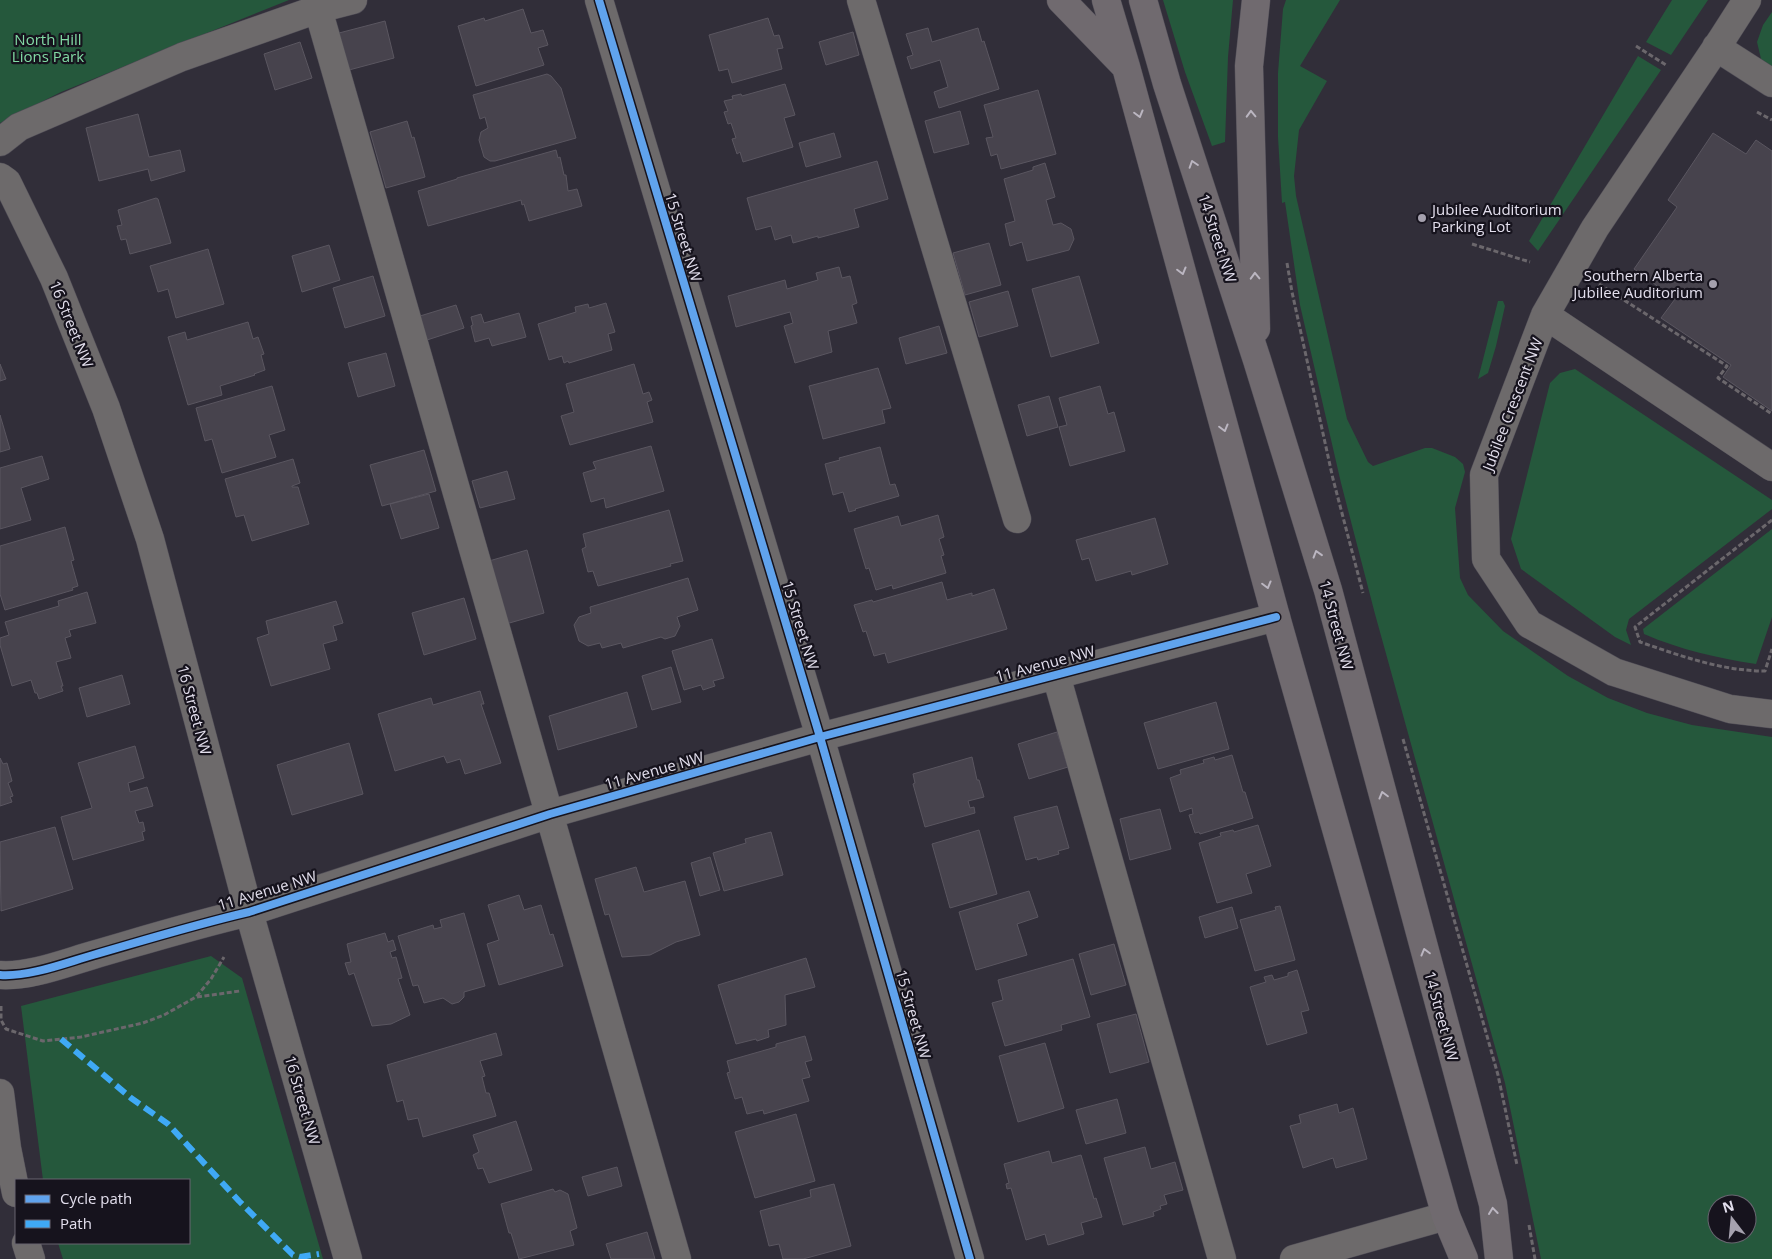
<svg xmlns="http://www.w3.org/2000/svg" width="1772" height="1259" viewBox="0 0 1772 1259" font-family="'Open Sans',sans-serif">
<style>
.green{fill:#25583c;fill-rule:evenodd}
.building{fill:#47434d;stroke:#5a5660}
.lines{fill:none;stroke-linecap:round;stroke-linejoin:round}
.minor-casing{stroke:#4e4b55;stroke-width:29}
.major-casing{stroke:#4e4b55;stroke-width:29}
.path{stroke:#6b676c;stroke-width:3;stroke-dasharray:5 2.5;stroke-linecap:butt}
.minor{stroke:#6d6a6b;stroke-width:28}
.major{stroke:#706a6f;stroke-width:28}
.quiet{stroke:#3fa9f5;stroke-width:6;stroke-dasharray:12 6;stroke-linecap:butt}
.cycleway-casing{stroke:#16131d;stroke-width:11}
.cycleway{stroke:#60a3ed;stroke-width:8}
.oneway{stroke:#bbb6c1}
.poi-dot{fill:#a5a1ae;stroke:#16131d;stroke-width:2}
.labels{text-anchor:middle;dominant-baseline:central;stroke-width:4.5;stroke-linejoin:round;paint-order:stroke}
.park-label{font-size:15px;fill:#83dba5;stroke:#16131d}
.poi-label{font-size:15px;fill:#e3dfed;stroke:#16131d;text-anchor:start}
.street-label{font-size:15px;fill:#e3dfed;stroke:#16131d}
</style>
<rect width="100%" height="100%" fill="#312e39"/>
<path class="green" d="M0,0H289L61,92L0,123Z
M1163,0H1233L1228,57L1225,142L1212,146L1185,72Z
M1286,0H1340L1300,66L1327,81L1299,130L1294,176L1296,196L1347,419L1368,462L1373,466L1425,448H1432L1455,457L1463,464L1465,472L1455,508L1460,578L1468,595L1503,631L1568,676L1608,698L1647,713L1692,725L1772,737V1259H1541L1505,1083L1375,614L1341,483L1300,305L1285,202L1282,203L1278,137V73L1283,9ZM1717,1204H1747V1234H1717Z
M1672,0H1708L1671,55L1646,42Z
M1772,12V70L1762,63L1757,42L1763,25Z
M1638,56L1661,70L1538,251L1529,241Z
M1498,301H1503L1505,306L1496,346L1488,373L1478,379Z
M1575,369L1772,500V509L1629,619L1626,630L1631,645L1615,637L1521,569L1511,539L1550,383L1560,373Z
M1772,529V617L1756,664C1717,658 1681,650 1644,634L1643,629Z
M211,956L242,978L323,1259H63L58,1243H189V1180H43L21,1006Z"/>
<path class="building" d="M523,9L531,33L543,30L548,45L538,48L544,65L476,86L458,26L484,18L485,21Z
M768,18L774,36L779,35L783,48L777,49L782,69L732,83L728,69L719,71L709,35Z
M385,21L394,58L349,70L339,33Z
M928,28L932,42L978,28L982,42L984,41L999,89L939,108L934,92L948,87L940,60L911,69L907,57L913,55L906,34Z
M853,32L859,55L826,65L819,42Z
M300,42L312,78L275,90L264,54Z
M547,74L551,76L561,88L576,138L495,161H490L484,157L479,140L481,132L488,128L485,117L480,119L473,95Z
M785,84L795,115L784,118L793,147L743,162L740,152L737,154L732,139L736,138L731,123L728,124L724,112L728,111L724,101L733,99L732,96L741,94L742,96Z
M1038,90L1056,154L1001,169L997,154L991,156L986,138L993,137L984,105Z
M960,111L969,144L934,153L925,121Z
M138,114L149,157L180,150L185,171L151,181L148,169L99,181L86,128Z
M407,121L412,138L414,137L425,177L386,188L370,132Z
M834,133L841,157L806,167L799,143Z
M1713,133L1746,154L1756,140L1772,151V411L1723,377L1731,365L1661,318L1675,299L1634,269L1677,207L1668,200Z
M556,150L558,158L560,157L564,175H566L568,191L577,189L582,206L529,221L524,204L522,205L521,200L428,226L418,191L457,179V178Z
M877,161L888,199L854,209L859,227L818,238V236L793,243L791,235L775,240L771,226L756,230L747,198Z
M1045,163L1055,197L1046,200L1053,225L1061,223L1071,229L1074,239L1069,250L1027,261L1022,242L1010,246L1005,224L1015,221L1004,179L1033,170V167Z
M156,198L158,199L171,243L130,254L126,239L121,240L117,226L122,225L118,210Z
M989,243L1001,285L965,295L953,253Z
M329,245L340,280L302,292L292,256Z
M208,249L224,304L176,318L168,289L158,292L150,266Z
M839,267L842,278L850,276L857,303L852,305L857,323L828,331L832,352L795,363L784,326L793,323L790,312L736,327L728,296L785,280L787,289L818,280L816,273Z
M373,276L385,316L345,328L333,288Z
M1079,276L1099,343L1051,357L1032,289Z
M1008,291L1018,326L979,337L969,302Z
M606,303L615,332L608,334L612,350L569,363L568,361L564,363L562,356L549,360L538,324L576,312L575,307L588,304L589,308Z
M456,305L464,328L427,340L420,316Z
M519,313L526,337L492,346L489,338L475,342L471,326L473,325L471,317L481,314L484,323Z
M248,322L253,339L258,337L264,354L261,355L265,370L254,374L255,375L220,386L222,395L188,405L168,337L185,332L187,340Z
M939,326L947,353L906,364L899,338Z
M386,353L395,386L358,397L348,363Z
M0,364L6,379L0,381Z
M634,364L643,394L649,392L652,400L647,402L653,422L570,445L561,416L574,412L566,384Z
M878,368L891,408L882,410L885,423L823,439L809,386Z
M272,386L285,430L269,435L276,457L222,473L212,439L205,441L196,408Z
M1100,386L1108,414L1114,412L1125,451L1070,466L1059,427L1067,425L1059,398Z
M1049,396L1058,427L1027,436L1018,405Z
M0,415L10,449L0,452Z
M651,446L664,491L606,508L604,498L591,502L583,473L596,469L593,462Z
M880,447L890,485L895,484L899,496L855,509L856,510L849,512L843,492L833,495L825,464L840,460L839,458Z
M424,450L436,491L382,506L370,465Z
M42,456L49,479L21,488L31,520L0,529V468Z
M293,459L300,483L292,486V487H298L309,524L252,541L244,515L236,517L225,479Z
M507,471L515,499L480,508L472,481Z
M429,494L439,528L401,539L390,504Z
M669,510L683,561L670,564L671,566L598,586L593,571L588,572L582,549L586,547L583,534Z
M938,515L944,537L939,539L944,555L941,556L946,573L893,589L892,585L876,590L869,568L866,569L854,529L898,516L901,526Z
M1155,518L1168,564L1132,575L1131,571L1096,581L1089,558L1082,560L1076,540Z
M65,527L74,560L71,561L78,586L72,588L73,590L5,610L0,594V546Z
M527,550L544,613L506,624L489,561Z
M688,578L698,610L677,617L680,626L675,636L665,639L661,637L623,648L621,643L602,648L600,643L588,646L579,641L574,625L579,617L591,613L590,607Z
M942,582L947,600L972,593V596L994,589L1007,629L888,663L885,653L874,656L866,631L863,632L854,605L872,600L873,602Z
M87,592L96,623L69,630L71,636L65,638L71,658L56,662L63,686H61L63,691L39,699L37,693H35L31,680L12,686L0,645V638L9,635L5,622L59,606L58,601Z
M464,598L476,639L424,655L412,613Z
M336,601L343,623L333,626L337,640L323,644L330,669L271,686L257,638L269,634L266,621Z
M712,639L724,678L713,681L715,686L703,690L701,685L684,690L672,651Z
M671,667L681,702L652,710L642,676Z
M122,675L130,704L87,717L79,688Z
M480,691L484,704H481L501,763L465,774L460,759L447,763L444,756L395,771L378,714L431,698L433,705Z
M627,692L637,727L558,750L549,716Z
M1216,702L1229,749L1158,769L1144,723Z
M1057,732L1068,767L1029,779L1018,744Z
M349,743L363,794L292,815L277,765Z
M135,746L144,778L128,783L130,792L147,787L153,806L135,811L139,823L143,822L145,831L142,832L144,840L73,860L61,817L92,808L78,763Z
M1232,755L1243,792H1245L1253,818L1200,834L1199,832L1195,833L1189,815L1193,814L1192,808L1180,812L1170,778L1181,774L1180,770L1204,763L1203,760L1214,757L1215,760Z
M972,757L977,780H979L984,797L968,801L970,808L974,807L975,813L925,827L913,784L915,783L913,774Z
M0,758L3,764L7,763L12,781L8,783L13,796L10,797L12,802L0,806Z
M1057,806L1069,848L1058,851L1059,854L1038,860L1037,857L1026,860L1014,817Z
M1160,809L1171,849L1130,860L1120,819Z
M1258,825L1271,866L1246,874L1252,893L1217,903L1199,843L1221,836L1220,833L1233,830L1234,832Z
M55,827L73,889L1,911L0,842Z
M979,830L997,894L950,908L932,844Z
M771,832L783,875L724,891L713,853L746,843L745,839Z
M710,857L720,890L700,896L691,863Z
M636,867L644,892L685,881L700,935L676,942L650,955L622,957L609,914L605,915L595,879Z
M1029,891L1038,917L1017,924L1027,955L976,970L959,912Z
M519,895L524,910L541,905L550,935L553,934L563,966L499,985L487,944L499,940L488,905Z
M1280,906L1295,960L1255,971L1240,920L1276,910L1275,907Z
M1232,907L1238,928L1205,938L1199,917Z
M464,913L485,986L464,992V997L459,1002L452,1004L443,998L424,1003L418,985L413,986L398,936L433,925L434,929L442,927L440,920Z
M385,933L388,942L393,940L396,950L390,952L392,958L396,957L402,978L398,979L410,1015L391,1024L372,1026L354,973L349,975L345,963L351,962L347,944Z
M1114,944L1126,985L1091,995L1079,954Z
M806,958L815,987L785,995L786,1025L768,1030L769,1037L757,1041L756,1039L736,1044L718,985Z
M1073,959L1090,1017L1061,1025L1062,1030L1005,1046L992,1003L1003,1000L998,980Z
M1297,970L1309,1010L1301,1012L1307,1033L1267,1045L1250,987L1266,982L1264,977L1272,975L1274,980L1288,976V973Z
M1136,1014L1149,1062L1110,1073L1097,1024Z
M496,1033L502,1055L480,1061L485,1076L482,1077L486,1093H489L496,1116L423,1137L418,1118L408,1120L403,1100L397,1102L387,1065Z
M805,1036L812,1060L805,1062L810,1077L802,1079L809,1101L764,1114L763,1110L747,1114L742,1097L735,1099L727,1073L730,1072L727,1061L776,1047V1044Z
M1045,1043L1064,1108L1018,1122L999,1056Z
M1117,1099L1126,1133L1086,1144L1076,1110Z
M1337,1104L1339,1113L1353,1108L1367,1159L1336,1168L1333,1158L1303,1168L1290,1126L1301,1123L1299,1115Z
M796,1114L815,1181L755,1198L735,1132Z
M516,1121L532,1170L489,1183L483,1168L478,1169L473,1155L479,1152L473,1135Z
M1145,1147L1151,1169L1175,1162L1183,1190L1164,1195L1167,1204L1160,1206L1161,1209L1153,1212L1154,1216L1123,1225L1104,1158Z
M1049,1151L1052,1163L1081,1155L1094,1199L1096,1198L1102,1217L1081,1223L1084,1234L1048,1245L1045,1234L1026,1240L1011,1188L1007,1189L1006,1184L1009,1183L1004,1164Z
M617,1167L622,1186L588,1196L582,1177Z
M834,1184L851,1246L803,1259H783L779,1244L769,1246L760,1211L811,1197L810,1190Z
M553,1189L555,1192L560,1190L568,1194L577,1228L570,1231L574,1245L519,1259L511,1233H509L501,1204Z
M647,1232L655,1259H611L606,1244Z"/>
<g class="lines">
<defs>
<path id="minor" d="M599,0L820,737L970,1259
M861,0L1017,519
M1747,0L1722,39L1595,228L1545,315L1484,475L1486,559L1529,624L1614,672L1730,709L1772,714
M318,9L677,1259
M1716,47L1772,83
M0,142L19,127L182,57L318,9L353,0
M0,177L7,182L54,278L106,408L150,539L249,912L348,1259
M1545,315L1772,467
M1056,675L1222,1259
M0,975C30,977 65,963 93,955C145,940 197,924 249,912L550,814L820,737L1276,617
M0,1093L7,1148L16,1193
M26,1243L31,1259
M1294,1259L1446,1216"/>
<path id="major" d="M1061,0L1123,64
M1106,0L1126,67L1276,617L1446,1216L1464,1259
M1143,0L1167,84L1257,360L1328,590L1493,1204L1499,1259
M1256,0L1249,66L1256,329"/>
</defs>
<use href="#minor" class="minor-casing"/>
<use href="#major" class="major-casing"/>
<path class="path" d="M1636,46L1666,65
M1757,112L1772,120
M1472,244L1530,262
M1287,263L1292,292L1333,479L1363,593
M1599,284L1727,366L1718,378L1772,414
M1772,520L1635,627L1640,642C1681,656 1722,671 1765,671L1772,649
M1403,739L1498,1075L1517,1165
M197,997L240,991
M1,1006V1020L6,1029L43,1041L81,1037L143,1023L164,1015L196,997L211,979L224,957
M1529,1225L1535,1259"/>
<use href="#minor" class="minor"/>
<use href="#major" class="major"/>
<path class="quiet" d="M61,1039L131,1098L168,1124L239,1201L293,1255L300,1257L319,1254"/>
<defs>
<path id="cycleway" d="M599,0L820,737L970,1259
M0,975C30,977 65,963 93,955C145,940 197,924 249,912L550,814L820,737L1276,617"/>
</defs>
<use href="#cycleway" class="cycleway-casing"/>
<use href="#cycleway" class="cycleway"/>
</g>
<defs><path id="oneway-chevron" d="M-2-3.5L2.5 0L-2 3.5" fill="none" stroke-width="1.6" stroke-linecap="round" stroke-linejoin="round" transform="scale(1.25)"/></defs>
<g class="oneway">
<use href="#oneway-chevron" transform="translate(1139 114) rotate(75)"/>
<use href="#oneway-chevron" transform="translate(1251 114) rotate(-92)"/>
<use href="#oneway-chevron" transform="translate(1193 164) rotate(-108)"/>
<use href="#oneway-chevron" transform="translate(1182 271) rotate(75)"/>
<use href="#oneway-chevron" transform="translate(1255 276) rotate(-92)"/>
<use href="#oneway-chevron" transform="translate(1224 428) rotate(75)"/>
<use href="#oneway-chevron" transform="translate(1317 554) rotate(-107)"/>
<use href="#oneway-chevron" transform="translate(1267 585) rotate(75)"/>
<use href="#oneway-chevron" transform="translate(1383 795) rotate(-105)"/>
<use href="#oneway-chevron" transform="translate(1425 952) rotate(-105)"/>
<use href="#oneway-chevron" transform="translate(1493 1211) rotate(-97)"/>
</g>
<g class="poi-dot">
<circle cx="1422" cy="218" r="5"/>
<circle cx="1713" cy="284" r="5"/>
</g>
<g class="labels">
<g class="park-label">
<text x="48" y="39">North Hill<tspan x="48" dy="17">Lions Park</tspan></text>
</g>
<g class="poi-label">
<text x="1432" y="209">Jubilee Auditorium<tspan x="1432" dy="17">Parking Lot</tspan></text>
<text x="1703" y="275" text-anchor="end">Southern Alberta<tspan x="1703" dy="17">Jubilee Auditorium</tspan></text>
</g>
<g class="street-label">
<text transform="translate(684 237) rotate(73)">15 Street NW</text>
<text transform="translate(1218 238) rotate(72)">14 Street NW</text>
<text transform="translate(72 324) rotate(68)">16 Street NW</text>
<text transform="translate(1512 404) rotate(-69)">Jubilee Crescent NW</text>
<text transform="translate(801 625) rotate(73)">15 Street NW</text>
<text transform="translate(1337 625) rotate(75)">14 Street NW</text>
<text transform="translate(1045 663) rotate(-15)">11 Avenue NW</text>
<text transform="translate(195 710) rotate(75)">16 Street NW</text>
<text transform="translate(654 770) rotate(-16)">11 Avenue NW</text>
<text transform="translate(267 890) rotate(-17)">11 Avenue NW</text>
<text transform="translate(914 1014) rotate(74)">15 Street NW</text>
<text transform="translate(1442 1016) rotate(75)">14 Street NW</text>
<text transform="translate(303 1100) rotate(74)">16 Street NW</text>
</g>
</g>
<rect x="15" y="1179" width="175" height="65" fill="#16131d" stroke="#686570"/>
<rect x="25" y="1195" width="25" height="8" fill="#60a3ed" stroke="#686570"/>
<text x="60" y="1204" font-size="15" fill="#e3dfed">Cycle path</text>
<rect x="25" y="1220" width="25" height="8" fill="#3fa9f5" stroke="#686570"/>
<text x="60" y="1229" font-size="15" fill="#e3dfed">Path</text>
<g transform="translate(1732 1219) rotate(344)"><circle r="24" fill="#16131d" stroke="#686570"/>
<path d="M0-4L9 19L0 12L-9 19Z" fill="#a5a1ae"/>
<text y="-8" font-size="14" font-weight="bold" text-anchor="middle" fill="#e3dfed">N</text>
</g>
</svg>
